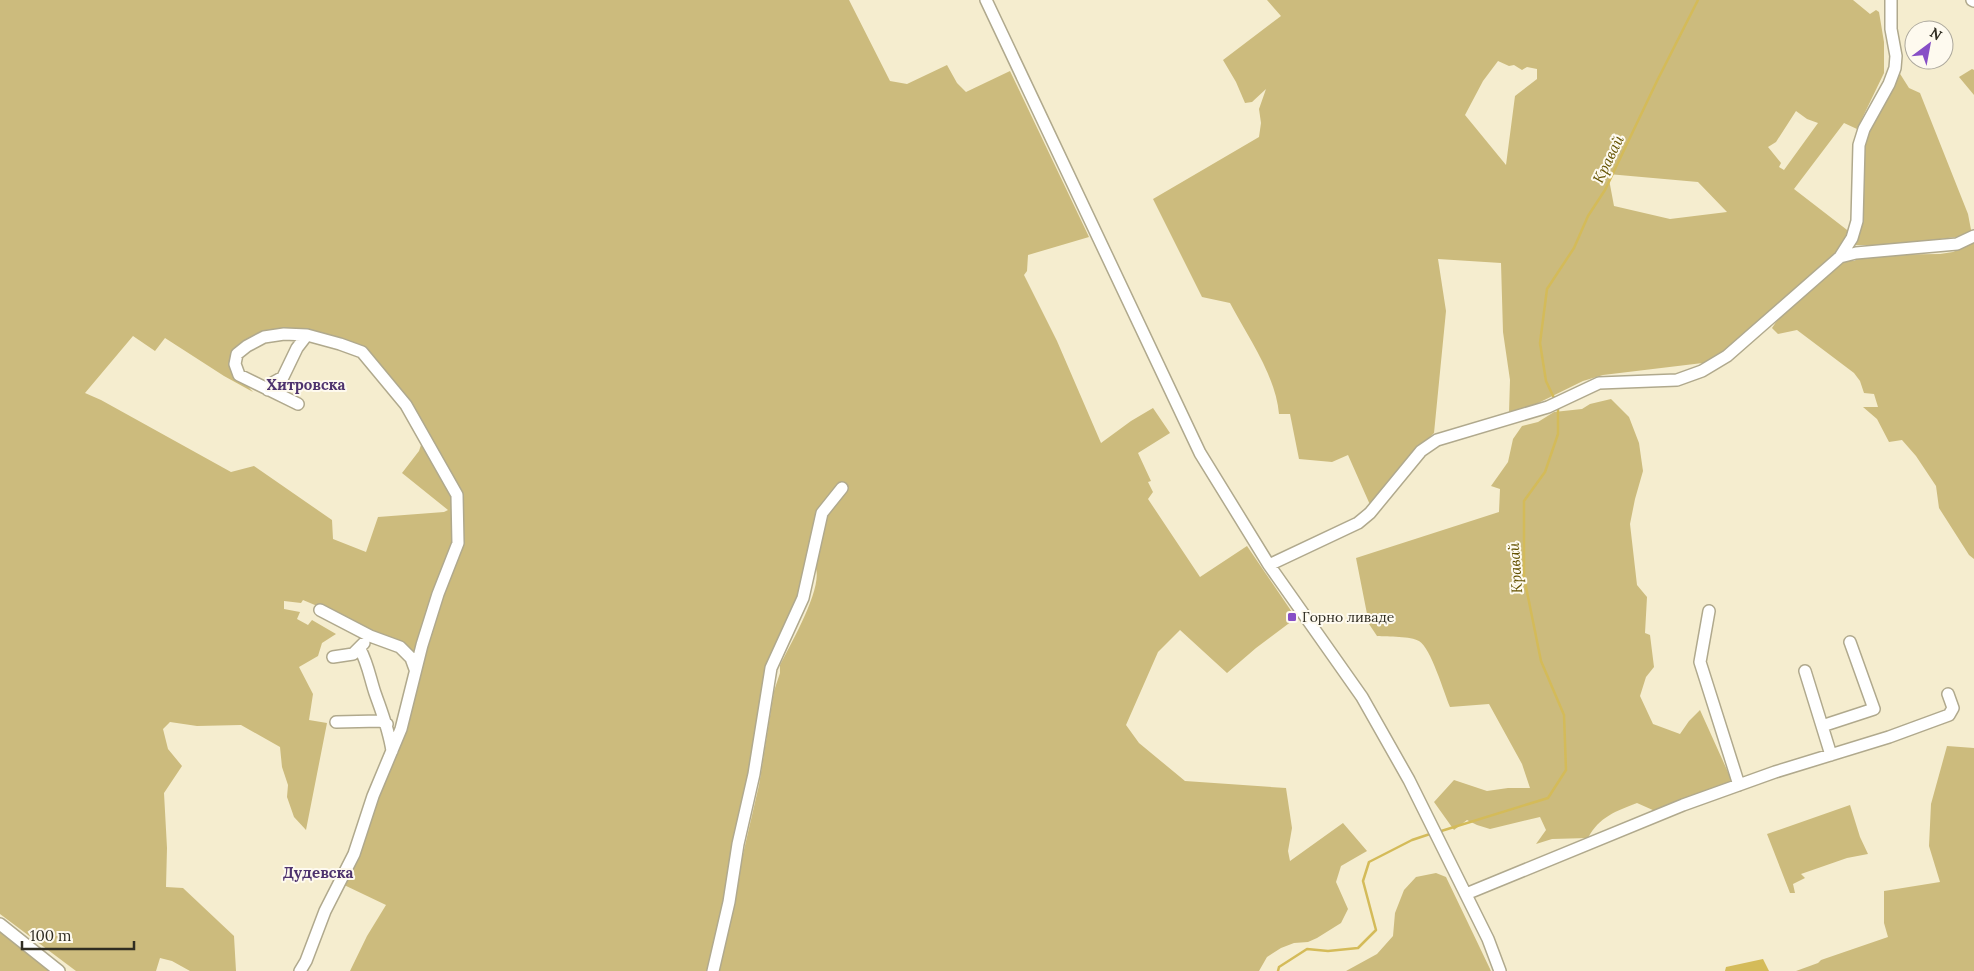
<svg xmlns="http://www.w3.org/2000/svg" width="1974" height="971" viewBox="0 0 1974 971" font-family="Lora,serif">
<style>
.green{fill:#ccbb7d;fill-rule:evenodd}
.water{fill:#d4bb59}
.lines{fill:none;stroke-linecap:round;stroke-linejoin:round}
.stream{stroke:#d4bb59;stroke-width:2.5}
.minor-casing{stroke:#b0a98d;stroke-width:14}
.minor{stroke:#fff;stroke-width:11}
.poi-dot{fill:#874fc6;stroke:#fefaef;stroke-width:2}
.labels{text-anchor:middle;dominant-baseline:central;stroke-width:4;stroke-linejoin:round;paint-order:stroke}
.poi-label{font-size:14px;fill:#302d22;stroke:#fefaef;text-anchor:start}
.water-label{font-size:15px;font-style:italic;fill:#645201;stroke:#fefaef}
.neighbourhood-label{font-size:15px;font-weight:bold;fill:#4e336e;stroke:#fefaef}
</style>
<rect width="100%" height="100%" fill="#f5edcf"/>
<path class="green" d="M0,0H849L890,81L907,84L947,65L957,83L966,92L1010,71L1089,237L1028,255L1027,271L1024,275L1057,341L1101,443L1131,421L1153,408L1170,433L1138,453L1151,481L1148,482L1153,492L1148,499L1200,577L1247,546L1296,618L1256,648L1227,673L1180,630L1158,652L1126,725L1139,743L1185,781L1286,788L1292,828L1288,851L1290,861L1343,823L1367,851L1341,866L1336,882L1348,909L1341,923L1317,938L1308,942L1294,943L1281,948L1267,957L1259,971H716L759,785L774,691L780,673V665C790,645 825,585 815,566L775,668L764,728L708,971H350L367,936L386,905L342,884L397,741L414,660L322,608L303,600L301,603L284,601V609L300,612L297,619L308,625L312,620L336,634L322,643L318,656L299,667L313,694L309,720L327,723L306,830L294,817L287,797L288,785L282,767L280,747L241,725L197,726L170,722L163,729L168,749L182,766L164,793L167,848L166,887L183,888L234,936L236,971H190L172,961L160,958L156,971H76L0,914ZM133,336L155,351L165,338L224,376L253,392L240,378L234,363L261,339L321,338L371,360L423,439L419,451L402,473L448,510L444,512L378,517L366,552L333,539L332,520L254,466L231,472L101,400L85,393Z
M1267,0H1853L1870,14L1876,10L1879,12L1884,42V73L1857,129L1844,123L1794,189L1851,233L1839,254L1711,362L1603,375L1583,381L1526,409L1509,413L1510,380L1503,332L1501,263L1438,259L1446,311L1434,433L1418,449L1371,507L1348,455L1332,462L1299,459L1290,414H1279C1276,376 1248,337 1230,303L1202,297L1153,199L1259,137L1261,123L1259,109L1266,89L1252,102L1245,103L1236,82L1223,60L1281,16ZM1498,61L1509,66L1514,65L1522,70L1527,67L1537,69V79L1515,96L1506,165L1465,115L1483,81ZM1796,111L1807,119L1818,123L1784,170L1779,167L1781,163L1768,147L1776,142ZM1608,174L1698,182L1727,212L1670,219L1614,206Z
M1897,69L1909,88L1920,93L1968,214L1972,235L1892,245H1855L1863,136Z
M1972,69L1974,70V95L1959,77Z
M1974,242V559L1969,555L1939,508L1936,486L1916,456L1902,440L1889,442L1877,419L1863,407H1878L1874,394L1864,393L1860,381L1854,373L1797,330L1778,334L1772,328L1780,316L1842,260L1854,261L1865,255L1940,254L1953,252Z
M1611,399L1629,417L1639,443L1643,471L1635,499L1630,524L1637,585L1647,597L1645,633L1650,635L1654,667L1646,677L1640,696L1653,724L1680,734L1689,721L1700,710L1732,781L1655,811L1637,803C1616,811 1599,817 1588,838L1552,839L1536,844L1546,830L1540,817L1490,829L1477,825L1467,820L1454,830L1434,802L1454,780L1487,791L1508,788H1530L1522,764L1489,704L1450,707C1444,693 1431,648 1419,641C1411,636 1388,637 1377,636L1369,624L1356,558L1499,512L1500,489L1491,486L1508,462L1513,439L1522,426L1538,422L1554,412L1582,409L1590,404Z
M1947,746L1974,748V971H1796L1818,963L1821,960L1888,937L1884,923V891L1940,882L1929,846L1931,804Z
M1850,805L1860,837L1868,854L1847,858L1801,874L1805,878L1793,884L1795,893H1790L1767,834Z
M1436,873L1446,877L1491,971H1346L1377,954L1393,936L1395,913L1404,890L1416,877Z
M0,927L54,971H0Z"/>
<path class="water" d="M1763,959L1769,971H1725L1726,967Z"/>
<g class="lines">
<path class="stream" d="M1555,400L1546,381L1540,343L1547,289L1574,248L1588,216L1605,190L1657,81L1698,0
M1438,832L1548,798L1566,770L1564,715L1541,661L1524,577V501L1545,472L1558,434V407
M1278,971L1279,967L1307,949L1328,951L1358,948L1376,930L1363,881L1369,862L1412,840L1433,833"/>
<defs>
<path id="minor" d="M986,0L1200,453L1269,565L1362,697L1409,780L1488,939L1500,971
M1972,0L1974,1
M1840,257L1856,253L1957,244L1974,236
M268,390L274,382L283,377L297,348L307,335
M298,404L239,375L235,364L237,354L247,346L264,337L284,334L307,335L340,344L362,352L406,405L457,495L458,543L438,594L422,645L401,729L373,796L354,854L325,911L306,961L300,971
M1269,565L1358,523L1370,513L1421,451L1437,440L1548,407L1599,383L1677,380L1702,371L1727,356L1840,257L1852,238L1857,221L1859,145L1864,129L1889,84L1895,68L1896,56L1891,29V0
M320,610L370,636L400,647L411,658L415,669
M1709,611L1700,662L1739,785
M360,649C368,664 370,678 375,693C382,713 389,730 392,751
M333,657L353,654L364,643
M1805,671L1831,755
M336,722L380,721L387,724
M1822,726L1874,709L1850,642
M1466,894L1683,805L1775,772L1889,737L1949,715L1953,708L1948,694
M0,924L59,971
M713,971L729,902L738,844L754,774L771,668L803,598L822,513L842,488"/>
</defs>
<use href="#minor" class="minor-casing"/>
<use href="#minor" class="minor"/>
</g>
<rect class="poi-dot" x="1287" y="612" width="10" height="10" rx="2.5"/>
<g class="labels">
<g class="poi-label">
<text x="1302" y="617">Горно ливаде</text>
</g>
<g class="water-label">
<text transform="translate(1608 159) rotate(-64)">Кравай</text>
<text transform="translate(1515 568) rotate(-94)">Кравай</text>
</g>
<g class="neighbourhood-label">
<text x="306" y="384">Хитровска</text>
<text x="318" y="872">Дудевска</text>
</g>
</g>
<g transform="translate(1929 45) rotate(32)"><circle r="24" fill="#fefaef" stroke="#aca89d"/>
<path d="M0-4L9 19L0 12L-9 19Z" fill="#874fc6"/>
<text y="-8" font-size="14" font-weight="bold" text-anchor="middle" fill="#302d22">N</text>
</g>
<path d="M22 941v8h112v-8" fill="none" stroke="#302d22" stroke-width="2.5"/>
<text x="30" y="941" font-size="15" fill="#302d22" stroke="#fefaef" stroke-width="4" paint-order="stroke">100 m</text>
</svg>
